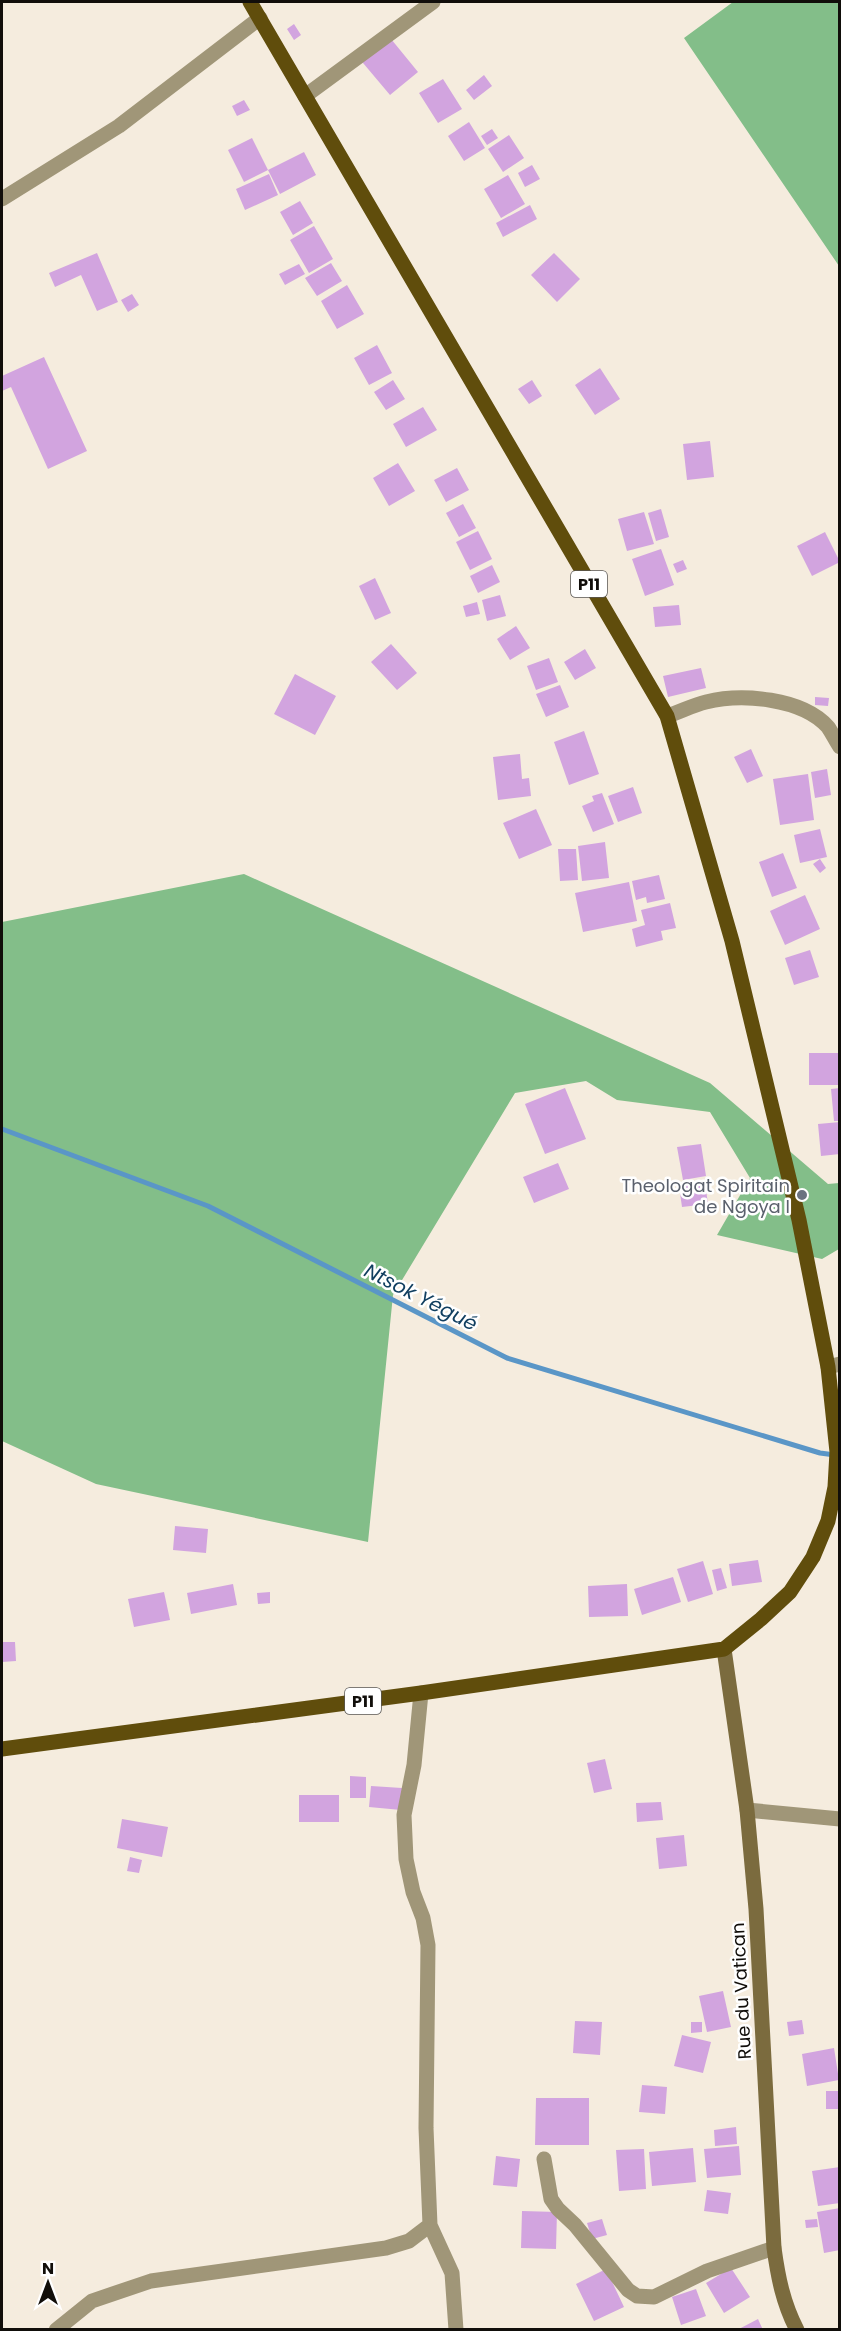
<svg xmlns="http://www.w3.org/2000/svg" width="841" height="2331" viewBox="0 0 841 2331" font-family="Poppins,sans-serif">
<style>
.forest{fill:#83be89}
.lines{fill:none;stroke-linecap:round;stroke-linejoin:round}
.stream{stroke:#5a96c7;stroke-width:5}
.building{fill:#d2a4df}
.street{stroke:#a09678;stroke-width:15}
.secondary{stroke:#7b6b3e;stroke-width:15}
.primary{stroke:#604d0c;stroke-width:15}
.worship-dot{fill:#6b7280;stroke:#fff;stroke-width:2}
.labels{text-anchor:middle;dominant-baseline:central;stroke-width:5;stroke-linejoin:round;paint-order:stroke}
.shield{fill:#fff;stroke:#585654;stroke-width:1.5}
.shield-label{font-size:16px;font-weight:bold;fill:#110e0a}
.worship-label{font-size:18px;fill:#5b616d;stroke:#fff;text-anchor:end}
.street-label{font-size:18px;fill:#110e0a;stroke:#fff}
.water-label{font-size:20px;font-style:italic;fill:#113f60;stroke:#fff}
</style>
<rect width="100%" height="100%" fill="#f5ecde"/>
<path class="forest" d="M733,2H839V266L684,38Z
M244,874L710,1083L828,1184L839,1183V1249L822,1259L717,1235L750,1178L710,1112L617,1100L586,1081L515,1093L393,1295L368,1542L96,1484L2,1441V922Z"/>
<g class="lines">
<path class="stream" d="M2,1129L208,1206L507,1358L820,1453L835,1455"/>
</g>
<path class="building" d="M294,24L301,35L294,40L287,29Z
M387,34L418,72L390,95L358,57Z
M484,75L492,86L474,100L466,90Z
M443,79L462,109L438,123L419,93Z
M244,100L250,110L237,116L232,106Z
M469,122L485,148L464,161L448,136Z
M492,129L498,138L487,145L481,136Z
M509,135L524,158L503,172L488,149Z
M252,138L268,170L244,182L228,150Z
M304,152L316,175L280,194L268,170Z
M532,165L540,179L525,187L518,173Z
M269,174L278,195L245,210L236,189Z
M508,175L525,204L501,218L484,189Z
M300,201L313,223L293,235L280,212Z
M530,205L537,219L503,237L496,223Z
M314,226L333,259L309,273L290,240Z
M97,253L118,302L97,311L81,275L55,287L49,273Z
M554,253L580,279L557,302L531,275Z
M331,263L342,281L317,296L305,278Z
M299,264L305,274L285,285L279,274Z
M347,285L364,314L337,329L321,301Z
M132,294L139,305L128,312L121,300Z
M377,345L392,373L369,385L354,358Z
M44,357L87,451L48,469L11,387L2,391V376Z
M600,368L620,399L595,415L575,385Z
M393,380L405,399L386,410L374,392Z
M532,380L542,396L529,404L518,389Z
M423,407L437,430L406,447L393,424Z
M710,441L714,477L687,480L683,444Z
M398,463L415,491L389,506L373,478Z
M457,468L469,490L446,502L434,480Z
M463,504L476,528L459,537L446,513Z
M661,509L669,537L656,541L648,513Z
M644,512L654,544L627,551L618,519Z
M478,531L492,559L470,570L456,542Z
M825,532L840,562L812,576L797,546Z
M661,549L674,585L645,596L632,559Z
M683,560L687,569L677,573L673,564Z
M492,565L500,582L478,593L470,576Z
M375,578L391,613L375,620L359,586Z
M500,595L506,616L487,621L482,600Z
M477,602L480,614L466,617L463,606Z
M679,605L681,625L655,627L653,607Z
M516,626L530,648L510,660L497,639Z
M391,644L417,673L397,690L371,662Z
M585,649L596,668L575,680L564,662Z
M549,658L558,682L536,690L527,666Z
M701,668L706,688L668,697L663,676Z
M295,674L336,696L315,735L274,714Z
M560,685L569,707L546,717L536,694Z
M815,697L829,698L828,706L815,705Z
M584,731L599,774L569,785L554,742Z
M751,749L763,776L747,783L734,757Z
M520,754L522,779L529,778L531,796L498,800L493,757Z
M827,769L831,795L815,798L811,772Z
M808,774L814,820L780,825L773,779Z
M633,787L642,813L618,822L608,796Z
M602,793L614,824L593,832L582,806L594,801L592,796Z
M536,809L552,845L519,859L503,823Z
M820,829L827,857L800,863L794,835Z
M605,842L609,878L582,881L578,846Z
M558,849H576L578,880L560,881Z
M783,853L797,888L772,897L759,862Z
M820,859L826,868L820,873L813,864Z
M659,875L665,899L647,903L646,897L636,900L632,881Z
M629,882L637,921L583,932L575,893Z
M805,895L820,929L785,945L770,911Z
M670,903L676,928L661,931L663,940L636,947L632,929L645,925L641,910Z
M810,950L819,977L794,985L785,958Z
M809,1053H840V1085H809Z
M565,1088L586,1139L545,1154L525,1104Z
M840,1088V1121H834L831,1089Z
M840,1122V1154L821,1156L818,1124Z
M701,1144L706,1176L683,1180L677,1147Z
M558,1163L569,1189L534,1203L523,1177Z
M705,1183L708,1204L682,1207L679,1186Z
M175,1526L208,1529L206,1553L173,1550Z
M758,1560L762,1582L732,1586L729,1564Z
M703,1561L713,1594L688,1602L677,1569Z
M721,1568L727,1588L717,1591L712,1570Z
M673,1577L681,1602L642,1615L634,1589Z
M233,1584L237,1605L191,1614L187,1593Z
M627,1584L628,1616L589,1617L588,1586Z
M164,1592L170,1620L134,1627L128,1599Z
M270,1592V1603L258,1604L257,1593Z
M2,1642H15L16,1661L2,1662Z
M605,1759L612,1789L594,1793L587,1763Z
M350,1776L366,1777V1798H350Z
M371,1786L402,1788L401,1810L369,1807Z
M299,1795H339V1822H299Z
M661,1802L663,1820L637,1822L636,1803Z
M122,1819L168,1827L162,1857L117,1848Z
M684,1835L687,1866L659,1869L656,1838Z
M130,1857L142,1860L139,1873L127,1871Z
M723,1991L731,2027L707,2032L699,1996Z
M802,2020L804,2034L789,2036L787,2022Z
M575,2021L602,2022L600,2055L573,2053Z
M691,2022H702V2032L691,2033Z
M682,2035L711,2042L703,2073L674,2066Z
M834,2048L839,2080L807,2086L802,2054Z
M642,2085L667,2087L665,2114L639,2112Z
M826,2091H840V2109H826Z
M536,2098H589V2145H535Z
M736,2127L737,2144L715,2146L714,2130Z
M739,2146L741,2175L707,2178L704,2149Z
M693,2148L696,2182L652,2186L649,2152Z
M644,2149L646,2189L619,2191L616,2150Z
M496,2156L520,2159L517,2187L493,2185Z
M840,2167V2203L818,2206L812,2171Z
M707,2190L731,2193L728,2214L704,2211Z
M840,2208V2250L824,2253L817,2212Z
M522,2211L557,2212L556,2249L521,2248Z
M602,2219L607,2235L592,2239L587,2223Z
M817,2219L818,2227L806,2228L805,2220Z
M731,2268L750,2297L724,2313L706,2283Z
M606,2269L624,2307L594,2321L576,2284Z
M696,2289L706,2316L681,2325L672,2297Z
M758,2319L763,2330H737Z"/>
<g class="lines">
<path class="street" d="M305,96L433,2
M2,199L119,126L260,18
M667,716C680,712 693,705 706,702C742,693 802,698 828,727C832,733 836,741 840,747
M828,1367L840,1364
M747,1810L840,1819
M544,2159L551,2199L558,2209L575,2225L628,2290L637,2296L654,2297L707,2271L774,2248
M430,2225L452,2273L456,2330
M56,2330L92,2301L151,2281L386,2248L409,2241L430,2225L426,2128L428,1945L423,1918L413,1892L406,1859L404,1815L414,1765L421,1693"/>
<path class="secondary" d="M724,1649L747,1810L756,1909L774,2248C778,2277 783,2303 797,2330"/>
<path class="primary" d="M2,1749L421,1693L724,1649L761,1619L790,1592L813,1557L828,1521L835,1487L837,1452L828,1367L799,1220L732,941L667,716L250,2"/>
</g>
<circle class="worship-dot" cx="802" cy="1195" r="6"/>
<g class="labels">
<g class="shield">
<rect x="571" y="571" width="36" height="26" rx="4.5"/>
<rect x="345" y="1688" width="36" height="26" rx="4.5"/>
</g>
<g class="shield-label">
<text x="589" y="584">P11</text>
<text x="363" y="1701">P11</text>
</g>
<g class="worship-label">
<text x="790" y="1185">Theologat Spiritain<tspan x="790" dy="21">de Ngoya I</tspan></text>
</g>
<g class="street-label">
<text transform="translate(741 1991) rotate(-93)">Rue du Vatican</text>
</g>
<g class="water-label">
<text transform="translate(421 1297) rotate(27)">Ntsok Yégué</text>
</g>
</g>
<rect width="841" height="2331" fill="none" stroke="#110e0a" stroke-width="6"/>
<g transform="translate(48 2283)" stroke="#ffffff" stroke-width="4.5" paint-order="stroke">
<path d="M0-4.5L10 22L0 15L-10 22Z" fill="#110e0a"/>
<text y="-9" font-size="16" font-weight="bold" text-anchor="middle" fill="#110e0a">N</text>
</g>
</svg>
